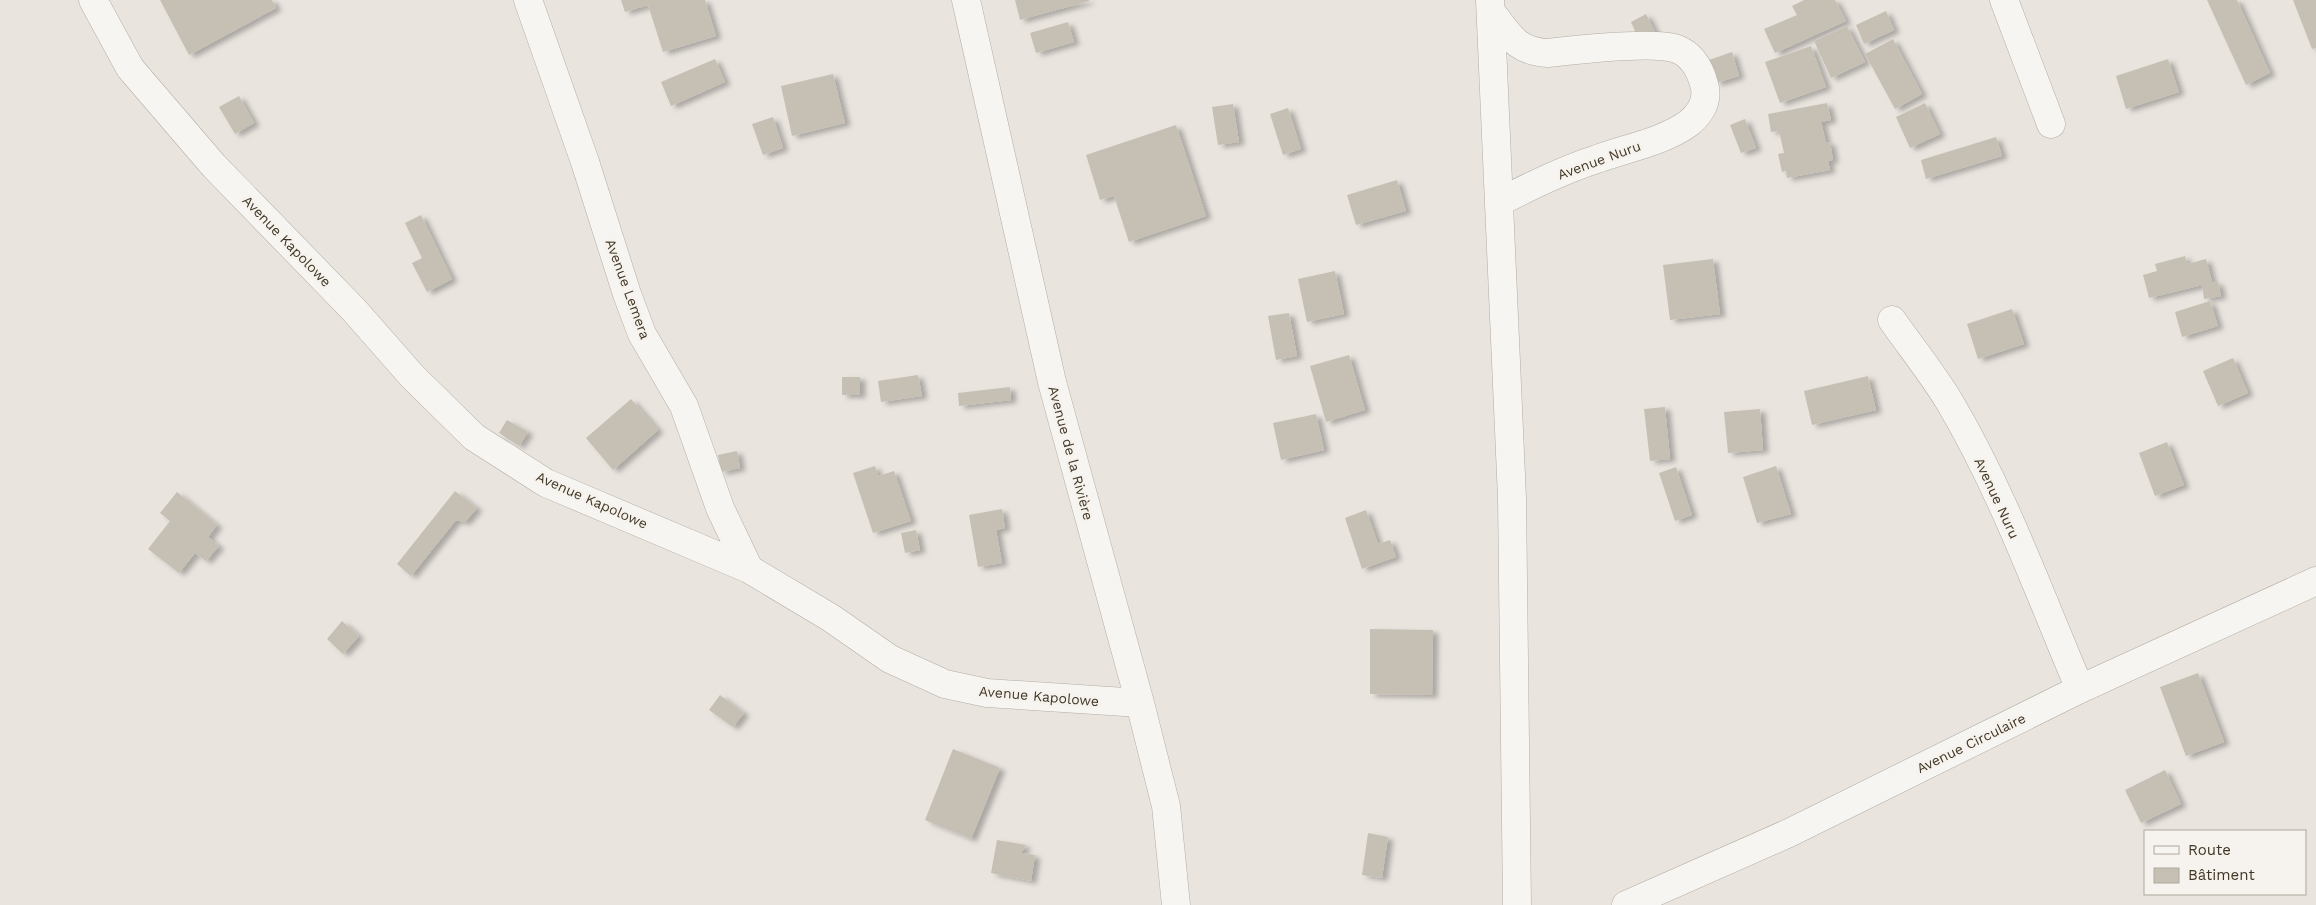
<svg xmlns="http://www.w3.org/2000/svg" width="2316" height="905" viewBox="0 0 2316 905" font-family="'Work Sans',sans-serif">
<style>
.building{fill:#c6c0b4;filter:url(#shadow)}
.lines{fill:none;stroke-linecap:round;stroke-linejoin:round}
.street-casing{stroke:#b3ada3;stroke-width:29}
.street{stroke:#f7f5f1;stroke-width:28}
.labels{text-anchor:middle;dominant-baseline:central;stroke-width:5;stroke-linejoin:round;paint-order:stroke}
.street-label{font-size:14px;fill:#413726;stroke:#f6f2ed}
</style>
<defs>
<filter id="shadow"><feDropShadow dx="5.5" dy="3" stdDeviation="2.5" flood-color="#0004"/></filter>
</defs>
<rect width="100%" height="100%" fill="#e9e4de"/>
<path class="building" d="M160,0H272L276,8L189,55Z
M621,0H705L716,36L663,52L648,5L625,12Z
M1015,0H1089V1L1020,20Z
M1804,0H1835L1846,21L1775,53L1764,29L1797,15L1792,6Z
M2207,0H2237L2270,73L2246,85Z
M2293,0H2316V48L2312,49Z
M1886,11L1894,30L1864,44L1856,25Z
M1646,14L1656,34L1640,42L1631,22Z
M1068,22L1074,42L1036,53L1030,33Z
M1847,26L1865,62L1831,78L1814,41Z
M1893,39L1922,94L1895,109L1865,54Z
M1811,46L1826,87L1780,103L1765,62Z
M1732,52L1739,76L1716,83L1709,60Z
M715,59L725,82L671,106L661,82Z
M2168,59L2179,92L2126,109L2116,76Z
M833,74L845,123L792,136L781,86Z
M239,96L254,123L235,134L219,107Z
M1827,103L1831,120L1821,122L1826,143L1830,142L1833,160L1828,161L1830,170L1787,178L1786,171L1782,172L1778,154L1784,153L1779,131L1771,132L1768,114Z
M1925,103L1940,134L1910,148L1896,117Z
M1233,104L1239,142L1218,145L1212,107Z
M1288,108L1301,149L1283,155L1270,114Z
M773,117L783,148L763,155L752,124Z
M1745,119L1756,148L1741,153L1730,125Z
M1176,125L1206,216L1129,242L1114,196L1100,200L1086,155Z
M1996,137L2002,156L1926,179L1921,160Z
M1397,180L1406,211L1356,225L1347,195Z
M421,215L452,279L427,292L412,263L422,258L405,223Z
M2185,256L2187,264L2206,259L2212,282L2204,284L2218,282L2221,296L2204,299L2202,285L2149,298L2143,275L2157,271L2155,264Z
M1713,259L1720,314L1670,320L1663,265Z
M1335,271L1344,314L1307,322L1298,279Z
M2210,301L2218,326L2182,337L2175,312Z
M2012,309L2024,344L1978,359L1967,324Z
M1289,313L1297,356L1276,360L1268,316Z
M1349,355L1365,410L1326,422L1310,366Z
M2233,358L2248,393L2218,406L2203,371Z
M918,375L922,396L881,402L878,381Z
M1868,376L1876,410L1812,425L1804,391Z
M842,377H860V395H842Z
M1010,387L1011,400L959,406L958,393Z
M631,399L658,430L613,470L586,438Z
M1665,407L1670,459L1650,461L1644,409Z
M1760,409L1763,450L1728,453L1724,412Z
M1316,414L1324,450L1281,460L1273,423Z
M507,420L528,432L519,446L499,433Z
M2167,442L2184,485L2155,496L2139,453Z
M737,451L740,468L721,472L718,455Z
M875,466L878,476L894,471L911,521L873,533L853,473Z
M1776,466L1791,514L1757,523L1743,477Z
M1676,467L1692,515L1675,521L1659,473Z
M455,491L477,508L465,522L456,520L411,576L397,564Z
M177,492L217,525L208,537L219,546L206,561L195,553L179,573L148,549L170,521L160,513Z
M1002,509L1005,528L996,530L1002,563L978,567L969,515Z
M1366,510L1378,544L1390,540L1396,557L1362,569L1345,518Z
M916,530L920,550L905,553L901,533Z
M342,621L359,636L343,654L327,639Z
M1370,629L1433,630L1432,695L1370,694Z
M2198,673L2224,742L2186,756L2160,687Z
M720,695L744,713L733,727L709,710Z
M953,749L1000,768L971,839L925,820Z
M2165,770L2181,804L2141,823L2125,790Z
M1368,833L1388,837L1382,878L1362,875Z
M997,840L1026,845L1021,853L1035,855L1031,881L991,873Z"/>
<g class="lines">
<defs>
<path id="street" d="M93,0L130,68L214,166L354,310L412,376L474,437L546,483L749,569L831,618L890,659L945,684L987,693L1140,703
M528,0L585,162L627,294L642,334L684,406L720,508L749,569
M966,0L1052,382L1140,703L1166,806L1176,905
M1490,0L1512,498L1517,905
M2004,0L2051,124
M1492,13C1510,36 1516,51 1548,53C1574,50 1655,41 1677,49C1692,55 1700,69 1704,84C1709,100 1701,113 1689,123C1663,142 1627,148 1597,159C1563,170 1531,186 1499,202
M1892,320C1911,347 1932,373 1949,401C2003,492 2039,593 2080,689
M1626,905L1789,833L2080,689L2316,581"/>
</defs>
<use href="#street" class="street-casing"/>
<use href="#street" class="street"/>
</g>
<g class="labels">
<g class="street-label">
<text transform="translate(1599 160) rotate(-20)">Avenue Nuru</text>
<text transform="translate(287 241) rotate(46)">Avenue Kapolowe</text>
<text transform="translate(628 289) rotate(70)">Avenue Lemera</text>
<text transform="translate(1071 453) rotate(75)">Avenue de la Rivière</text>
<text transform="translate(1997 498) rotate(65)">Avenue Nuru</text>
<text transform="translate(592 500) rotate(24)">Avenue Kapolowe</text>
<text transform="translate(1039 696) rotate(5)">Avenue Kapolowe</text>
<text transform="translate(1971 743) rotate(-26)">Avenue Circulaire</text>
</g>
</g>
<rect x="2144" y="830" width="162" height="65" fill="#f6f2ed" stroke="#aea79d"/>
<rect x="2154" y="846" width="25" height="8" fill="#f7f5f1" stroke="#aea79d"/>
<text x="2188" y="855" font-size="15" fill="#413726">Route</text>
<rect x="2154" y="868" width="25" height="15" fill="#c6c0b4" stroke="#aea79d"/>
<text x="2188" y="880" font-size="15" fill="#413726">Bâtiment</text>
</svg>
